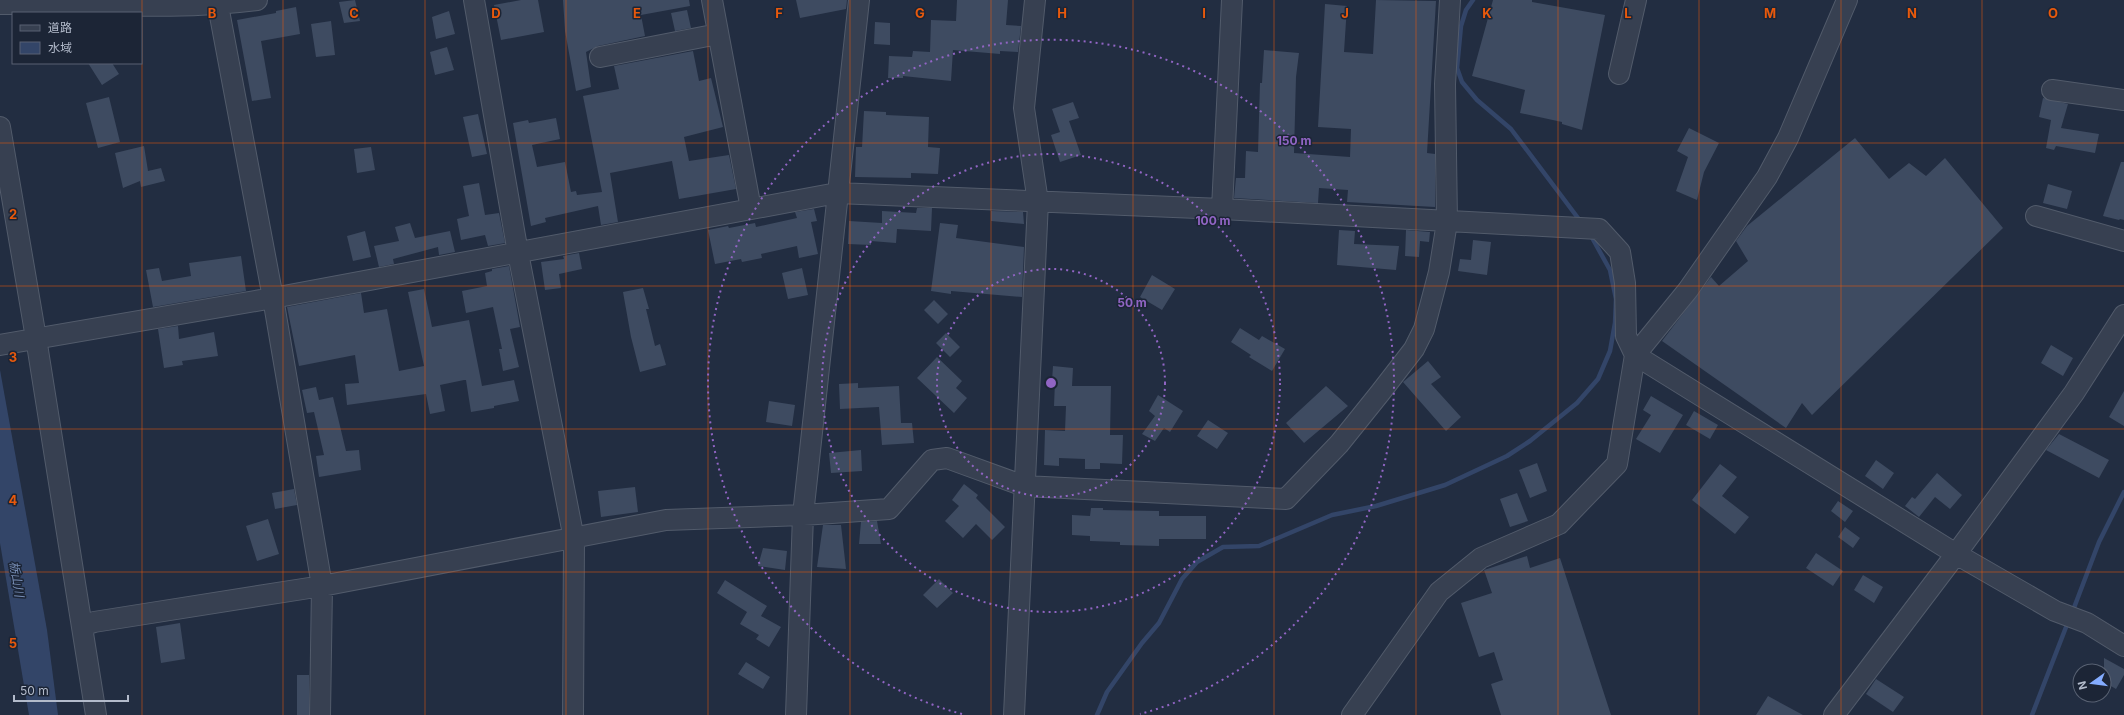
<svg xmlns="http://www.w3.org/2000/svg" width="2124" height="715" viewBox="0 0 2124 715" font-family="Inter,'Noto Sans JP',sans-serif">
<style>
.water{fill:#334568}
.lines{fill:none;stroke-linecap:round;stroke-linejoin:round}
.stream{stroke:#334568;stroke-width:4.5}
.building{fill:#3e4b61}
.minor-casing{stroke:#525b6b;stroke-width:22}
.minor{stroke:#374051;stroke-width:20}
.grid{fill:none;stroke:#e8590c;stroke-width:1;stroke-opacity:0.55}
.ring{fill:none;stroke:#9165c4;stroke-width:2;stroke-dasharray:2 4}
.labels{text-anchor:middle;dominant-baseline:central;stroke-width:3;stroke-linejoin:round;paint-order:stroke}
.water-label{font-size:12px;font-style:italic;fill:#788eb6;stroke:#1c2536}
.grid-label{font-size:13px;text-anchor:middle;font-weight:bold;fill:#e8590c;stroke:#1c2536;stroke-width:3;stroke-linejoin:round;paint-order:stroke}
.centre{fill:#9165c4;stroke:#1c2536;stroke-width:2}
.ring-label{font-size:12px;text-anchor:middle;font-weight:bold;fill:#9165c4;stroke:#1c2536;stroke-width:3;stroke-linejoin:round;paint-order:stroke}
</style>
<rect width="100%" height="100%" fill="#222d41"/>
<path class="water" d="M0,370L47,630L58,715H29L0,543Z"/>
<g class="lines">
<path class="stream" d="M1473,0L1466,10L1461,26L1457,68L1462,82L1477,100L1511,129L1581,222
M2072,613L2099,542L2124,492
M1097,715L1107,692L1142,643L1159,623L1182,579L1197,562L1223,547L1259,546L1332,515L1376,506L1445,485L1507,456L1530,441L1577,403L1598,379L1610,351L1615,323L1616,299L1610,270L1590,234
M2032,715L2068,622"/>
</g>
<path class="building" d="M355,0L360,21L344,23L339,2Z
M521,0H538L544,32L501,40L494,5Z
M563,0H689L690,6L641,15L645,36L598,46L586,52L591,87L576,91L565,31Z
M796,0H847L846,9L800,18Z
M957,0H1008L1006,25L1021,26L1018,52L1000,51V54L953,50L951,81L903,76V78H888L889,56L912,57L913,51L930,52L931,20L956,21Z
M1376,0L1436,1L1427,153L1435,154V207L1347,202L1348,190L1319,188L1318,203L1234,198L1236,178H1245L1246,151L1258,152L1260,83H1262L1264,50L1299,53L1296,77L1294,153L1350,157L1351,129L1318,127L1325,4L1347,6L1344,52L1373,54Z
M1493,0H1532V2L1605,15L1582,130L1562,124V122L1520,113L1525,90L1472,76Z
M296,7L300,34L261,41L271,98L252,101L237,20L276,13V11Z
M687,10L691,28L675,31L671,13Z
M449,11L455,34L436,39L432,17Z
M331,21L335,55L316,57L311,24Z
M875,22L890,23V45L874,44Z
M447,47L454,70L435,75L430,52Z
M693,51L699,81L711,78L723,127L684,137L689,161L729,155L736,189L679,199L672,161L610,173L618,222L601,225L598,206L545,218L546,222L531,226L513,123L528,120L529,123L556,118L560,139L532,145L537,167L565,162L571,192L576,191L577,195L602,192L583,96L619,89L614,66Z
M88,63H112L119,74L102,85Z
M109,97L120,142L98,148L86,103Z
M2043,98L2068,104L2061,128L2099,134L2095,153L2056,146L2054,150L2046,148L2051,120L2039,117Z
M1073,102L1079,118L1069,121L1081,155L1060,162L1051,135L1060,132L1052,109Z
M864,111L886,112V115L929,117L928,147L940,148L938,174L911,173V178L855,177L856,147H862Z
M478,114L487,154L472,157L463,117Z
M1689,128L1719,143L1704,172L1697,200L1676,191L1688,157L1677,151Z
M1855,138L1889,179L1909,163L1926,176L1945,158L2003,228L1812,415L1802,403L1786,428L1662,341L1711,277L1719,286L1748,261L1736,241L1747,226Z
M144,146L148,171L161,168L165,181L141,187L140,181L123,188L115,153Z
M371,147L375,170L357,173L354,149Z
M2121,162H2124V220L2120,219L2119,220L2103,216Z
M479,183L485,215L499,213L505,243L488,246L485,235L461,240L457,219L469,216L463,186Z
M2048,184L2072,191L2067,209L2043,203Z
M917,208H932L931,231L897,229L896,243L871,241V245L848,244L849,221L882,223V211L916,213Z
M814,209L817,221L811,222L818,254L799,258L797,246L761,254L762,258L742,262L741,259L715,264L708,230L728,226L729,228L755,223L756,227L797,218L795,212Z
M991,211L1023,212L1024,224L991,221Z
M410,223L415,238L450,231L455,252L439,255L438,247L393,259L394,264L379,267L374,246L399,241L395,227Z
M940,223L958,225L956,238L1024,247L1022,297L951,291V294L931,291Z
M1339,230L1355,231L1354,244L1399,246L1396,270L1337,265Z
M1406,230L1430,232L1429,242L1420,241L1419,257L1405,256Z
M365,231L371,257L353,261L347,236Z
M1473,240L1491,242L1487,275L1458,271L1460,259L1471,260Z
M579,253L582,269L559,274L561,288L545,290L541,262L564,259L563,256Z
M241,256L246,291L153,307L146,270L159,268L162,281L191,276L189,263Z
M509,266L520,327L510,329L519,367L503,371L499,349H502L493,307L466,313L462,291L487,286L485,273L492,271V269Z
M802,268L808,295L788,299L782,273Z
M1152,275L1175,289L1162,310L1140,297Z
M643,288L649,309H646L655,346L660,344L666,365L640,372L631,337L623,292Z
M424,289L432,327L469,320L482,386L514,380L519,401L494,406V408L471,412L466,380H464L440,385L445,411L430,414L426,394L347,405L345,384L359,383L355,355L299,366L287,307L361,293L364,313L387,309L399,371L424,366L408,292Z
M934,300L948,314L938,324L924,310Z
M178,326L179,339L214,332L218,356L182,361L183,365L164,368L158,329Z
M1240,328L1259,340L1262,336L1285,349L1272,371L1249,357L1251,355L1231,342Z
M946,333L960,347L950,357L936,343Z
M2051,345L2073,358L2063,376L2041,363Z
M937,357L962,381L956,388L967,398L954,413L917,378Z
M1428,361L1441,377L1431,384L1461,417L1446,431L1403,382Z
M1053,366L1073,368L1072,386H1111L1110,435H1123L1122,464L1100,463V469H1085V459L1059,458V466L1044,465L1045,430L1065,431L1066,406H1054L1055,381H1052Z
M858,383V388L899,386L901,423H912L914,443L882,445L879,407L840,409L839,384Z
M1326,386L1348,406L1304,443L1286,423Z
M316,387L319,400L333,397L346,451L359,450L361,470L319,477L316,456L324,455L314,412L307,413L302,390Z
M2124,391V426L2109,417Z
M1158,395L1183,411L1170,432L1164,428L1155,441L1142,434L1155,416L1149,411Z
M1651,396L1683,415L1660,453L1636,439L1651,415L1643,410Z
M769,401L795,405L792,426L766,422Z
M1694,411L1718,425L1710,439L1686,425Z
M1208,420L1228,433L1217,449L1197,436Z
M2059,434L2109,460L2099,478L2046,450Z
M861,450L862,471L831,473L829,453Z
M1876,460L1894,473L1883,489L1865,476Z
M1537,463L1547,491L1530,498L1519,470Z
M1720,464L1737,477L1722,496L1749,517L1735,534L1692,500Z
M1937,473L1962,495L1950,509L1935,497L1919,517L1905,506L1912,497L1915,499Z
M964,484L978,495L976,498L1005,527L992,540L976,524L963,538L945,521L959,506L952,500Z
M635,487L638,512L601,517L598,491Z
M294,489L297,505L275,509L272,493Z
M1517,493L1528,521L1510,527L1500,499Z
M1838,501L1853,511L1845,522L1831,511Z
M1091,508H1103V510L1159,511V516H1206V539H1159V546L1120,545V542L1090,541V536L1072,535V515L1090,516Z
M268,519L279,554L257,561L246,526Z
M877,521L881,544H859L861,522Z
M823,525H841L846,569L817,567Z
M1845,527L1860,538L1853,548L1838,537Z
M763,548L787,551L785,570L758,566Z
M1816,553L1843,571L1833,586L1806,568Z
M1527,556L1530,568L1560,558L1611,715H1501L1491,684L1503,680L1494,652L1479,657L1461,603L1492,593L1484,570Z
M1863,575L1883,587L1874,603L1854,590Z
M939,579L953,593L937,608L923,595Z
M725,580L767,606L761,616L781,627L769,647L756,639L759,635L740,624L747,612L717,593Z
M180,623L185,659L161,663L156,627Z
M2104,658L2124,669V675L2116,689L2104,682Z
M746,662L770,677L763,689L738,674Z
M297,675H309V715H297Z
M1876,679L1904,697L1893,712L1866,694Z
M1768,696L1803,715H1756Z"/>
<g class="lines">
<defs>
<path id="minor" d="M217,0L273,298L322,586L320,715
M474,0L518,253L574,539L573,715
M712,0L751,209
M0,4C86,3 172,11 257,0
M600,57L718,34
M1619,74L1636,0
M2052,90L2124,100
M0,127L36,338L96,715
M1222,209L1232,0
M2036,216L2124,241
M0,345L273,298L837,193L1222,209L1599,229L1620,252L1625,283L1626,336L1635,355L1956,554L2055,611L2087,623L2124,646
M82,626L94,622L322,586L666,520L803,515L889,509L932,460L947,458L1024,486L1286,499L1339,444L1380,393L1414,349L1424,329L1439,272L1447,222L1445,84L1450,0
M796,715L803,515L859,0
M1014,715L1038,202L1024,108L1035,0
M1352,715L1439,592L1481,558L1559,524L1617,464L1635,355L1688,290L1767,177L1788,138L1847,0
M1834,715L1956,554L2074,393L2124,315"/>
</defs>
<use href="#minor" class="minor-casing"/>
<use href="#minor" class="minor"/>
</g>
<path class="grid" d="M142,0V715M283,0V715M425,0V715M566,0V715M708,0V715M850,0V715M991,0V715M1133,0V715M1274,0V715M1416,0V715M1558,0V715M1699,0V715M1841,0V715M1982,0V715M0,143H2124M0,286H2124M0,429H2124M0,572H2124"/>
<g class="ring">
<circle cx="1051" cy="383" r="114"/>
<circle cx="1051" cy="383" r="229"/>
<path d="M962 714A343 343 0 1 1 1140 714"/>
</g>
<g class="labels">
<g class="water-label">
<text transform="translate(17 579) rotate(81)">栃山川</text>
</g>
</g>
<g class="grid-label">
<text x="212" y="18">B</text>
<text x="354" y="18">C</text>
<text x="496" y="18">D</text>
<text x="637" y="18">E</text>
<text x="779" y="18">F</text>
<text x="920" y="18">G</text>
<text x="1062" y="18">H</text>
<text x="1204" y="18">I</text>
<text x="1345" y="18">J</text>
<text x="1487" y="18">K</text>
<text x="1628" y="18">L</text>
<text x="1770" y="18">M</text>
<text x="1912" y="18">N</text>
<text x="2053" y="18">O</text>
<text x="13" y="219">2</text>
<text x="13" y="362">3</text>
<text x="13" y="505">4</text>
<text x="13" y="648">5</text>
</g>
<circle cx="1051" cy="383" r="6" class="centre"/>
<g class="ring-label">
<text x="1294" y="145">150 m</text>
<text x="1213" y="225">100 m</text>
<text x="1132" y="307">50 m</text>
</g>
<rect x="12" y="12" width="130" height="52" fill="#1c2536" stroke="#586172"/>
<rect x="20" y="25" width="20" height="6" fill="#374051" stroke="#586172"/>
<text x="48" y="32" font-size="12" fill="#b3bbcb">道路</text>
<rect x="20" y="42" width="20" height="12" fill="#334568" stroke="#586172"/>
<text x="48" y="52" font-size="12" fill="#b3bbcb">水域</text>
<g transform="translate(2092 683) rotate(256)"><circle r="19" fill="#1c2536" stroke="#586172"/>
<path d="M0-3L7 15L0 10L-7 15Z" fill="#84acff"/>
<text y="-6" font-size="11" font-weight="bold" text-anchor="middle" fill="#b3bbcb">N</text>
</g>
<path d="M14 695v6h114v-6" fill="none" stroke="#b3bbcb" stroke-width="2"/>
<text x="20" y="695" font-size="12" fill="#b3bbcb" stroke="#1c2536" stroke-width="3" paint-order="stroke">50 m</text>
</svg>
